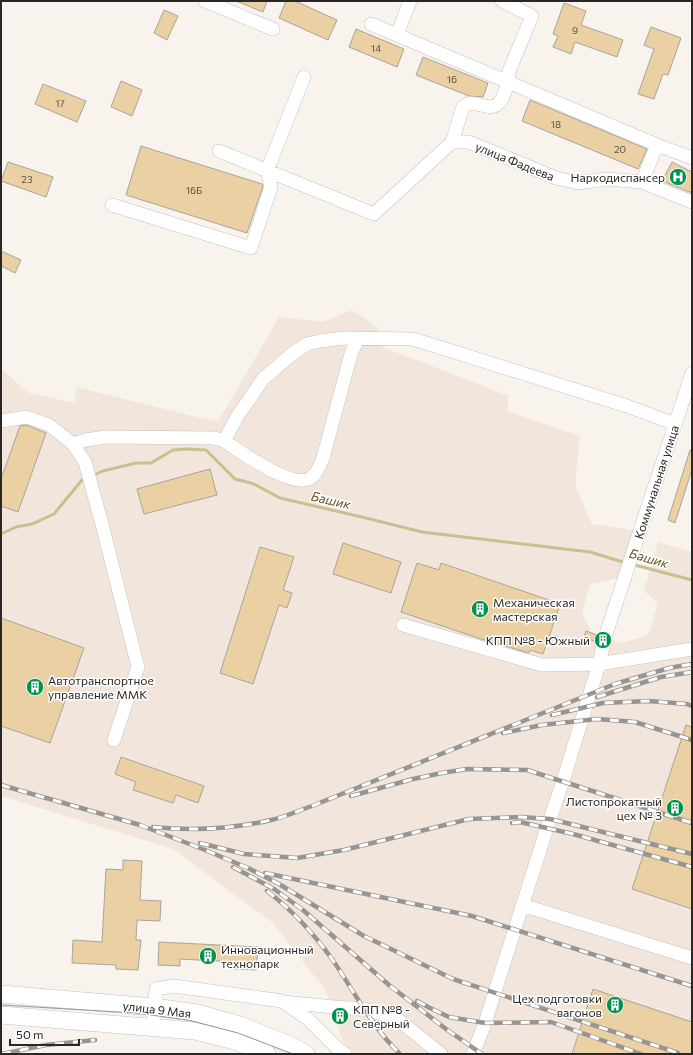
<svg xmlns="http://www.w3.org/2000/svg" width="693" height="1055" viewBox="0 0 693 1055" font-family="Commissioner,sans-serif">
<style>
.built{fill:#f2e6dc}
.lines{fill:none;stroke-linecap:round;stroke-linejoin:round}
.stream{stroke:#c8c08e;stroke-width:3}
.building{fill:#ead0a2;stroke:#a7a49e}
.minor-casing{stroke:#c6c1bc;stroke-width:14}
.major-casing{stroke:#c6c1bc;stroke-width:18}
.minor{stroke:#fff;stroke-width:13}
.major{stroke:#fff;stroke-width:17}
.tram{stroke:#989491;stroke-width:1}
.rail-casing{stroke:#989491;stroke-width:4.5}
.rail{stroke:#fff;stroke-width:3;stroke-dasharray:9;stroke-linecap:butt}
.labels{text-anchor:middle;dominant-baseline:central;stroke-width:3;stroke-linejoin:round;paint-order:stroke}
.number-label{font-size:10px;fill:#5a5245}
.street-label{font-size:12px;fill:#2a2826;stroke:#fff}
.poi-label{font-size:12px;fill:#2a2826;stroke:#fff;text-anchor:end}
.water-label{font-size:13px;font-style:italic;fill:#61581f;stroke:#fff}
</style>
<rect width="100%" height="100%" fill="#f9f3ee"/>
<path class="built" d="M352,310L379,328L375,344L509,396L507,411L580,436L576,474V487L592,524L633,530L620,578L590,584L582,613L592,633L622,643L648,635L658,603L644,591L658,542L692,552V1054H352L347,1051L335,1020V1011L325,990L273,923L173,849L1,796V369L29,393L75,403L76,387L218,422L279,317L323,322Z"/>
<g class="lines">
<path class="stream" d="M92,476L103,471L136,463H151L173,450L186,449L206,450L235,479L254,484L280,498L366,518L422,532L590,552L626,563
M1,534L16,527L32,524L54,514L82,480L85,479
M631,564L692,580"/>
</g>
<path class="building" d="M236,1H267L263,12Z
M286,1H295L337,20L328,40L279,18Z
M564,3L586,11L581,25L623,40L617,57L575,42L571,54L553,47L558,36L553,34Z
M164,10L178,16L167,40L154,33Z
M651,27L681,38L668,75L663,74L654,99L638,94L654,49L644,45Z
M356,29L404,49L397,67L349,47Z
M423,57L488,83L483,97L469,96L416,75Z
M121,81L142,90L132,116L111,107Z
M43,84L86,101L77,122L35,104Z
M530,100L647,149L638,169L522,121Z
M141,146L262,184L263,186L247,233L126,195Z
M8,162L53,177L46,197L1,181Z
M672,162L692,172V193L662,181Z
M1,251L21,260L15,273L1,266Z
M26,425L46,433L18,512L1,506V479L20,426Z
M690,450H692V469L675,523L668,520Z
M210,469L217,495L144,514L137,489Z
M343,543L401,562L391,593L333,574Z
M260,547L294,557L283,590L292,593L287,608L279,605L253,684L220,673Z
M417,563L439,570L441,563L549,600L548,601L560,605L543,654L530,650L529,653L481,639L401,612Z
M1,618L84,648L50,743L1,726Z
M586,631L597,635L596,642L584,637Z
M686,725L692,727V909L632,889Z
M121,757L204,786L198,803L176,795L173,803L133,790L136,782L115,774Z
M123,860L142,861L140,900L161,901L160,921L137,920L136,940H141L138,970L116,969V965L72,963L73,940L102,942L106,869L123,870Z
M159,942L258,947L256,970L234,969L235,962L180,959V966L158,965Z
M593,989L692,1022V1054H572Z"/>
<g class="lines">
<defs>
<path id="minor" d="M205,1L273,29
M371,24L397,35L410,1
M397,35L508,82L509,71L532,16L502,1
M452,142H469L556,178L578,183L607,179L642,182L692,202
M657,145L692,158
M219,151L374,214L452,142L463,107C473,96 489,114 499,103C504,98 506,89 508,82L657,145L642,182
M112,205L251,248L271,187L267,171L304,77
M1,421L27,417L49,425L73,444L85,462L103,528L138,667L114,740
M224,441L237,417L263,379L292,354L307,344L320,341L343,338L413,339L627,406L675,424
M73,444L86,440L105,437L214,438L224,441C240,451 295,492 312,477C318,472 320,465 323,458L351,354L358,339
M403,625L542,665L599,664L692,649
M522,905L692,958
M283,1002L334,1007L364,1009L396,1018L441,1054
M153,1027L156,989L174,986L282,1001L308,1019L339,1050L345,1054
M473,1054L485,1023L547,828L563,781L599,664L605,637L692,373"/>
<path id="major" d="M1,994L154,1007L197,1013L240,1025L290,1045L306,1054
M1,1015L195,1031L235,1041L267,1054"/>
</defs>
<use href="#minor" class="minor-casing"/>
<use href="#major" class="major-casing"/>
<use href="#minor" class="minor"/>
<use href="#major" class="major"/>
<path class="tram" d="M1,1005L136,1013L188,1020L238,1033L293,1054"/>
<defs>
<path id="rail" d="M597,697L661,677L692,672
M552,715L603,703L649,701L687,704L692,706
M503,733L542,725L597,719L635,722L692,740
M1,785L140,825L205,850L248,868L279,884L364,936L453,979L678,1053
M351,796L413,779L442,773L467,769L527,770L692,823
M512,823L520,822L573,834L692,867
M153,827C193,831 232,829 271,820C285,817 298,811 312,806L615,684L669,668L692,664
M200,843L244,854L297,858L344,850L469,819L521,817L550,819L692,854
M233,867L274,889L303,910L389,985L446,1029L482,1054
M265,873L472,916L692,986
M267,891C292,910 314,934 332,959C354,991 372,1027 400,1054
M417,1001L430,1008L449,1017L485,1023L551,1022L641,1054
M2,1054L46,1045L95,1040"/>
</defs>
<use href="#rail" class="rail-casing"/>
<use href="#rail" class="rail"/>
</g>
<defs>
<symbol id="hospital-disc" viewBox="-11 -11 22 22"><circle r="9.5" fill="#009050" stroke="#fff"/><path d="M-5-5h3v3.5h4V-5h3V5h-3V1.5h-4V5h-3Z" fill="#fff"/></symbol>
<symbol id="building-disc" viewBox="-11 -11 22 22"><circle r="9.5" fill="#009050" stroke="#fff"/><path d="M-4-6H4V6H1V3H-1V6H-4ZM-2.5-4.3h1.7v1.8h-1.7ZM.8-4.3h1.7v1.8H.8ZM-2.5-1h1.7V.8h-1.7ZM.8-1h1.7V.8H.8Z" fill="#fff"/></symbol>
</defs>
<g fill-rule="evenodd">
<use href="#hospital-disc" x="668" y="167" width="20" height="20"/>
<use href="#building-disc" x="470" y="599" width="20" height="20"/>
<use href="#building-disc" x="593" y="630" width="20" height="20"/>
<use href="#building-disc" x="25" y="677" width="20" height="20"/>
<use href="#building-disc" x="665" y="798" width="20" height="20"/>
<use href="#building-disc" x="198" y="946" width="20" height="20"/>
<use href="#building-disc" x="605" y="995" width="20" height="20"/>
<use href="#building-disc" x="330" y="1006" width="20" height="20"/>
</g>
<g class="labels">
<g class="number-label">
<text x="575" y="30">9</text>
<text x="376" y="48">14</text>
<text x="452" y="79">16</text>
<text x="60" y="103">17</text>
<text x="556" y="124">18</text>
<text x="620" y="149">20</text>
<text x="27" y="179">23</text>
<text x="194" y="190">16Б</text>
</g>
<g class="street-label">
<text transform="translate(515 161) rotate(22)">улица Фадеева</text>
<text transform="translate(656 482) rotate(-72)">Коммунальная улица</text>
<text transform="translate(157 1009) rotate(7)">улица 9 Мая</text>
</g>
<g class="poi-label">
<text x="665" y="177">Наркодиспансер</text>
<text x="493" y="602" text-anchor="start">Механическая<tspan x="493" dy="14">мастерская</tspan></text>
<text x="590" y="640">КПП №8 - Южный</text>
<text x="48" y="680" text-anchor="start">Автотранспортное<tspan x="48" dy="14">управление ММК</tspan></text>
<text x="662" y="801">Листопрокатный<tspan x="662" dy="14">цех № 3</tspan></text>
<text x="221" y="949" text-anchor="start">Инновационный<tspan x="221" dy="14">технопарк</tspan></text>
<text x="602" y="998">Цех подготовки<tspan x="602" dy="14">вагонов</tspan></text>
<text x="353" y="1009" text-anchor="start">КПП №8 -<tspan x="353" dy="14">Северный</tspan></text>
</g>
<g class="water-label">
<text transform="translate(331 500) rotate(13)">Башик</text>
<text transform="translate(649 558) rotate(16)">Башик</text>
</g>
</g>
<rect width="693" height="1055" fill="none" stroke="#2a2826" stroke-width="4"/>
<path d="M10 1039v6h69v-6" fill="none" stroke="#2a2826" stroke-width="2"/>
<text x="16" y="1039" font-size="12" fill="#2a2826" stroke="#ffffff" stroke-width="3" paint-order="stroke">50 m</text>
</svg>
